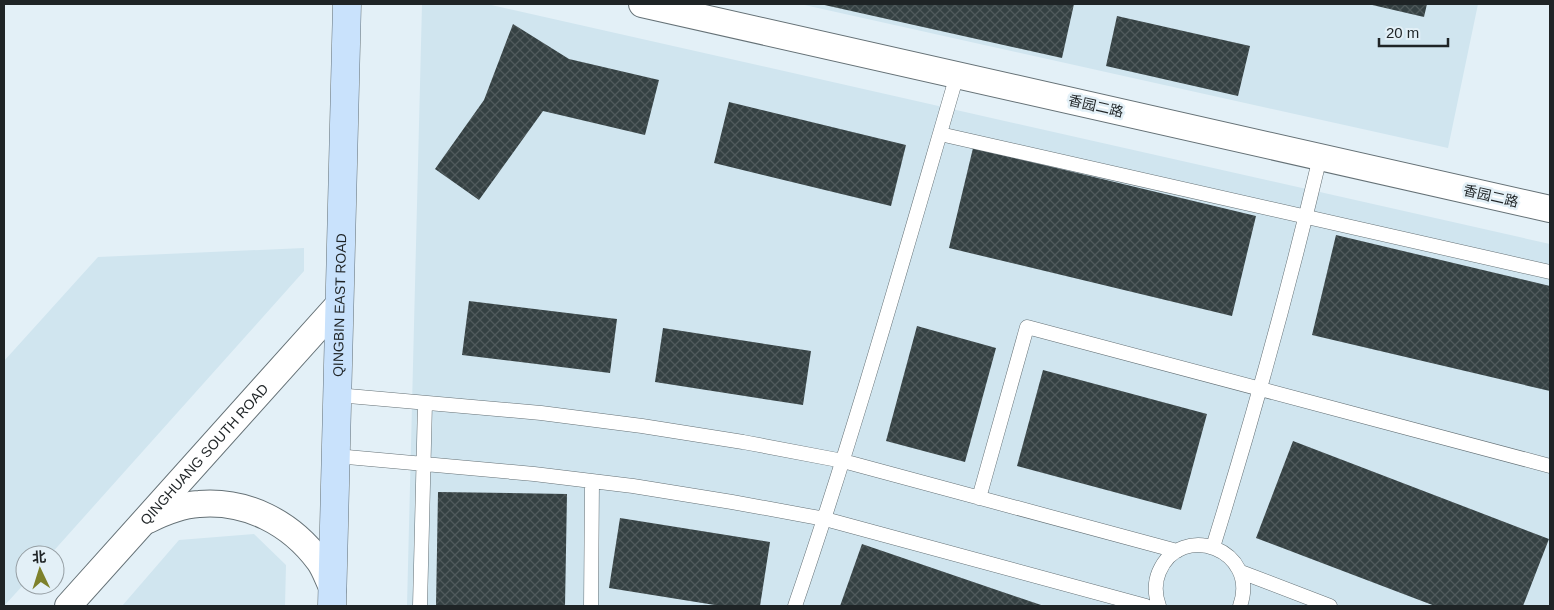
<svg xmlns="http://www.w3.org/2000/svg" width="1554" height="610" viewBox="0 0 1554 610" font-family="Helvetica,'Noto Sans SC',sans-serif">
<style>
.built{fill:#d0e5ef}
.building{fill:url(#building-cross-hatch)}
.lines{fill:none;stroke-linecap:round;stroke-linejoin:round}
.lane-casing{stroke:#657176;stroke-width:15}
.street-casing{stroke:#657176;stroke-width:28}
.secondary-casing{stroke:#657176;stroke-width:29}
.lane{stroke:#fff;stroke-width:14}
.street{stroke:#fff;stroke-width:26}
.secondary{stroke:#c9e2fc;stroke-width:28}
.labels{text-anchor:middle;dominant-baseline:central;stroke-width:5;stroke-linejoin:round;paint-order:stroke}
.street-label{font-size:14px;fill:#1f2426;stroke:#e3f0f7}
</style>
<defs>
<pattern id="building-cross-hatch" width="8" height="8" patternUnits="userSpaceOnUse" patternTransform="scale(1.25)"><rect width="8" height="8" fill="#354143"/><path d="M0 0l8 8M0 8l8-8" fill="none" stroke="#505a5c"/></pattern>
</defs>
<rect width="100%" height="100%" fill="#e3f0f7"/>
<path class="built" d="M422,4H487L1550,244V606H407Z
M800,4H1478L1448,148Z
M304,248V271L50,555H25V583L4,606V361L98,257Z
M254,534L286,565L285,606H122L179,540Z"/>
<path class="building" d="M820,4H1074L1062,58Z
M1368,4H1427L1424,17Z
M1117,16L1250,46L1238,96L1106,66Z
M513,24L569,59L659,80L645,135L543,111L479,200L435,169L484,100Z
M729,102L906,145L891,206L714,163Z
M973,148L1256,216L1232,316L949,248Z
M1336,235L1550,286V391L1312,335Z
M469,301L617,319L610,373L462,355Z
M917,326L996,348L965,462L886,441Z
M663,328L811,351L803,405L655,382Z
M1043,370L1207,414L1181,510L1017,466Z
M1293,441L1549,539L1523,606H1435L1256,538Z
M438,492L567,494L565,606H436Z
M620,518L770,542L760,606H721L609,588Z
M862,544L1044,606H840Z"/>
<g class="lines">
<defs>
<path id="lane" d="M940,134L1550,272
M337,395L541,413L642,426L743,442L843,461L1177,551
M336,456L534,474L633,486L732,502L825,519L1146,606
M979,498L1027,327L1550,466
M1213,547C1253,418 1289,288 1320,157
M1241,572L1330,606
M420,606L425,403
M591,606L592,481
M795,606C855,431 905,253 957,75
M1159,606C1155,595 1154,584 1159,572C1181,520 1260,550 1240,606"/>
<g id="street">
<path d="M642,4L1550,209"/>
<path d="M148,520C164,512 181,505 199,504C247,500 291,523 319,561C325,569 328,580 333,589"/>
<path id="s1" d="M68,606L340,303"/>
</g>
<g id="secondary">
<path id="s2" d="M332,606L347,4"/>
</g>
</defs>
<use href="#lane" class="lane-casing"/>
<use href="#street" class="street-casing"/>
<use href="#secondary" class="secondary-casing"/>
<use href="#lane" class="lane"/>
<use href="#street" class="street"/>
<use href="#secondary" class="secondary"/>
</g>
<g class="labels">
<g class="street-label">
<text transform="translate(1096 106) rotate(13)">香园二路</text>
<text transform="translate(1491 196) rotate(13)">香园二路</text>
<text stroke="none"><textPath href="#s2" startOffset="301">QINGBIN EAST ROAD</textPath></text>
<text stroke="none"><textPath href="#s1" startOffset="204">QINGHUANG SOUTH ROAD</textPath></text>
</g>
</g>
<rect width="1554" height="610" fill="none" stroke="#1f2426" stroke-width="10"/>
<g transform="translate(40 570) rotate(356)"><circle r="24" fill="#e3f0f7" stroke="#959ea3"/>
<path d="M0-4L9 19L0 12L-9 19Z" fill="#7d812b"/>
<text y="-8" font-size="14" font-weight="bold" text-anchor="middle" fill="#1f2426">北</text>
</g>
<path d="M1379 38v8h69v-8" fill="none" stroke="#1f2426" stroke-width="2.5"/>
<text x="1386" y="38" font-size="15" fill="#1f2426" stroke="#e3f0f7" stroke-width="4" paint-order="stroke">20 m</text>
</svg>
